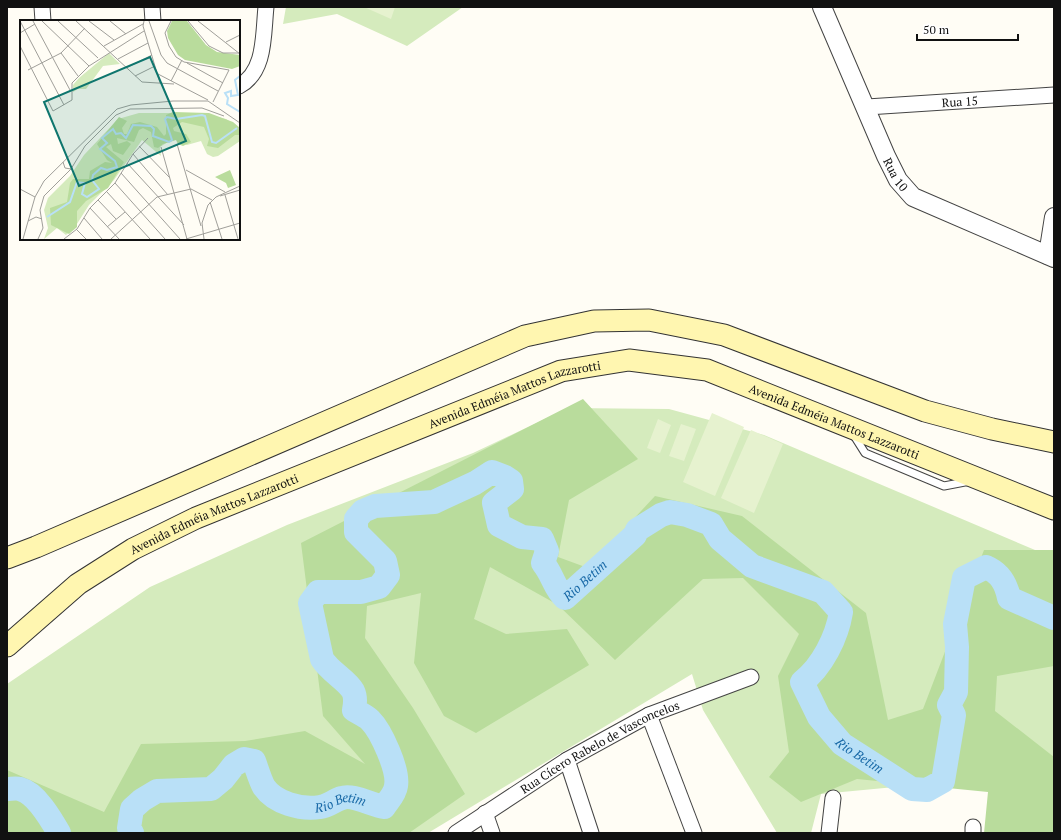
<svg xmlns="http://www.w3.org/2000/svg" width="1061" height="840" viewBox="0 0 1061 840" font-family="'PT Serif',serif">
<style>
.green{fill:#d5ebbd}
.forest{fill:#b9dc9c}
.pitch{fill:#e6f2cf}
.lines{fill:none;stroke-linecap:round;stroke-linejoin:round}
.river{stroke:#b9e0f7;stroke-width:24}
.service-casing{stroke:#444;stroke-width:9}
.minor-casing{stroke:#444;stroke-width:17}
.tertiary-casing{stroke:#444;stroke-width:20}
.secondary-casing{stroke:#333;stroke-width:23}
.service{stroke:#fff;stroke-width:7}
.minor{stroke:#fff;stroke-width:15}
.tertiary{stroke:#fff;stroke-width:18}
.secondary{stroke:#fff6b0;stroke-width:21}
.labels{text-anchor:middle;dominant-baseline:central;stroke-width:4;stroke-linejoin:round;paint-order:stroke}
.street-label{font-size:12px;fill:#111;stroke:#fff}
.water-label{font-size:13px;font-style:italic;fill:#1768a6;stroke:#fff}
.inset-river{fill:none;stroke:#b9e0f7;stroke-width:2}
.inset-road{fill:none;stroke:#a09f9a;stroke-width:1}
.view{fill:#0f766e;fill-opacity:0.15;stroke:#0f766e;stroke-width:2}
.inset-edge{fill:none;stroke:#111;stroke-width:2}
</style>
<rect width="100%" height="100%" fill="#fffdf5"/>
<path class="green" d="M286,7H463L407,46L337,14L283,24Z
M568,408L669,409L764,435L1054,558V833L973,766L895,787L821,794L811,833H777L703,710L692,674L428,833H7V684L150,587L287,525L473,453Z"/>
<path class="forest" d="M583,399L638,459L569,500L558,557L588,568L655,496L742,516L866,613L888,720L923,709L984,550H1054V666L997,676L995,711L1054,757V833H984L988,792L857,779L801,802L769,777L789,752L778,676L799,634L743,578L703,579L615,660L558,605L490,567L474,619L506,634L567,629L589,665L476,733L444,716L414,663L421,593L367,606L365,638L413,708L465,794L409,833H7V770L104,812L141,744L245,741L305,731L365,764L323,716L301,543Z"/>
<path class="pitch" d="M364,7H395L391,19Z
M712,413L744,427L715,496L683,482Z
M658,419L671,425L660,453L647,448Z
M681,424L696,429L684,461L669,456Z
M751,430L783,444L754,513L721,498Z"/>
<g class="lines">
<g class="river">
<path d="M7,789C11,789 16,788 20,789C36,793 51,819 59,833"/>
<path id="s1" d="M132,833L129,828L132,809L142,800L157,791L211,789L223,779L234,765L244,759L254,761C257,769 260,780 264,787C275,803 301,810 320,807C329,806 334,800 342,798C352,794 372,805 384,807C388,801 395,794 396,786C399,770 381,731 370,720C366,716 359,713 354,710C355,705 356,697 353,691C347,680 330,672 322,659L310,603L318,592H361L379,587L388,575L385,561L356,532V519L363,511L375,506L434,502L475,483L492,472L505,477L511,481L512,489L494,503L499,525L522,537L542,539L547,551L543,563C553,575 554,588 565,598L635,535L637,530L661,515L670,512L687,515L711,524L720,539L752,566L823,592L841,612C837,637 822,667 802,682L819,717L842,744L912,789L927,790L943,781L954,715L949,705L956,692L957,647L955,624L964,578L986,567C1000,573 1006,583 1009,598L1054,618"/>
</g>
<defs>
<path id="service" d="M853,434L865,453L944,486L970,481"/>
<g id="minor">
<path d="M42,7L43,21"/>
<path d="M152,7L153,21"/>
<path d="M239,86C266,72 263,34 266,7"/>
<path id="s2" d="M867,107L1054,95"/>
<path d="M649,715L694,833"/>
<path d="M567,760L591,833"/>
<path d="M485,813L492,833"/>
<path id="s3" d="M456,833L567,760L649,715L751,677"/>
<path d="M829,833L833,798"/>
<path d="M973,833V827"/>
</g>
<g id="tertiary">
<path id="s4" d="M822,7L886,156L898,180L913,197L1054,258"/>
<path d="M1048,255L1054,217"/>
</g>
<g id="secondary">
<path d="M7,558L36,547L525,336L594,321L649,320L724,335L925,411L992,429L1054,442"/>
<path id="s5" d="M7,646L78,584L133,549L196,518L561,371L629,360L707,370L1054,509"/>
</g>
</defs>
<use href="#service" class="service-casing"/>
<use href="#minor" class="minor-casing"/>
<use href="#tertiary" class="tertiary-casing"/>
<use href="#secondary" class="secondary-casing"/>
<use href="#service" class="service"/>
<use href="#minor" class="minor"/>
<use href="#tertiary" class="tertiary"/>
<use href="#secondary" class="secondary"/>
</g>
<g class="labels">
<g class="street-label">
<text stroke="none"><textPath href="#s2" startOffset="93">Rua 15</textPath></text>
<text stroke="none"><textPath href="#s4" startOffset="183">Rua 10</textPath></text>
<text stroke="none"><textPath href="#s5" startOffset="572">Avenida Edméia Mattos Lazzarotti</textPath></text>
<text stroke="none"><textPath href="#s5" startOffset="908">Avenida Edméia Mattos Lazzarotti</textPath></text>
<text stroke="none"><textPath href="#s5" startOffset="248">Avenida Edméia Mattos Lazzarotti</textPath></text>
<text stroke="none"><textPath href="#s3" startOffset="168">Rua Cícero Rabelo de Vasconcelos</textPath></text>
</g>
<g class="water-label">
<text stroke="none"><textPath href="#s1" startOffset="1081">Rio Betim</textPath></text>
<text stroke="none"><textPath href="#s1" startOffset="1574">Rio Betim</textPath></text>
<text stroke="none"><textPath href="#s1" startOffset="277">Rio Betim</textPath></text>
</g>
</g>
<g transform="translate(20 20)">
<rect width="220" height="220" fill="#fffdf5"/>
<path d="M89,33L100,44L83,46L66,69H58L53,72V65L59,58ZM119,93H181L206,99L220,108V121L198,136L193,137L187,134L181,121L167,125L154,118L140,127L141,136L122,120L94,160L69,185L55,207L46,215L37,208L24,219L28,208L24,190L28,178L50,156L64,135L98,99Z" fill="#d5ebbd"/>
<path d="M152,1H167L186,25L197,32L220,35V46L212,49L165,40L158,35L148,18L147,11ZM153,92L189,93L213,102L220,108V115H215L198,128L187,126L189,119L184,107L162,102L153,108L154,111L166,114L171,122L163,126L158,124L156,120L143,124L138,128L134,127L131,112L123,108L119,110L114,122L97,118L98,124L107,121L111,124L103,135L93,131L91,124L86,127L104,142L88,168L66,181L57,191V207L49,214L31,205L30,188L47,182L50,163L53,159H69L70,151L85,142L92,143L87,140L77,124L99,97L107,101L102,108L104,114H107L111,104L120,102L137,107L144,116L146,114V95ZM210,150L216,165L208,168L206,163L195,157Z" fill="#b9dc9c"/>
<path class="inset-river" d="M220,56L215,60L218,75L211,76V71L205,73L208,78L207,84L220,92M27,197L50,182L57,162L65,163L62,174L67,177L79,169L72,160L73,155L81,148L87,150L97,147L95,141L80,129L87,123L82,118L93,109L96,114L101,113L106,118L113,105L131,106L134,109L133,116L149,122L152,120L145,99L147,97L156,99L182,95L185,96L192,122L196,123L217,108"/>
<path class="inset-road" d="M0,1L44,85M13,1L50,70M22,1L69,46M38,1L78,38M56,1L122,62L154,64M69,1L94,20M90,1L106,14M124,1L123,6L140,63M129,1L141,35L147,43L198,71M151,1L145,13L149,26L156,37L164,42L209,50L193,82M168,1L189,26L203,33H219M178,1L220,34M0,13L15,4M206,22L220,15M0,26L33,91L52,80V63L69,46L124,11M84,26L123,4M41,33L58,56M98,39L128,23M167,43L203,63M106,48L132,35M8,50L41,33L65,8M138,54L188,80M115,56L135,46M151,61L162,40M157,124L181,206M119,126L150,158M141,127L167,219M113,134L148,175M43,142L45,148L51,149M107,143L164,205M166,150L205,172M101,153L160,219M95,163L145,219M0,169L15,177M87,172L130,219M205,175L218,219M200,176L220,170M78,180L96,199M190,182L202,219M70,188L99,219M64,198L82,219M8,201L16,197L22,199M87,207L105,192M56,209L66,219M3,219L15,177L24,161L97,89L111,85L153,81H188L220,103M18,219L23,208L20,190L24,176L51,149L65,126L96,95L110,89L182,88L204,96M44,219L57,209L70,188L95,163L113,134L128,118M91,219L137,177L171,169L192,180M166,219L220,203M184,219L182,203L188,185L196,177L220,166"/>
<path class="view" d="M130,37L166,121L59,166L24,82Z"/>
<rect width="220" height="220" class="inset-edge"/>
</g>
<rect width="1061" height="840" fill="none" stroke="#111111" stroke-width="16"/>
<path d="M917 34v6h101v-6" fill="none" stroke="#111111" stroke-width="2"/>
<text x="923" y="34" font-size="12" fill="#111111" stroke="#ffffff" stroke-width="3" paint-order="stroke">50 m</text>
</svg>
